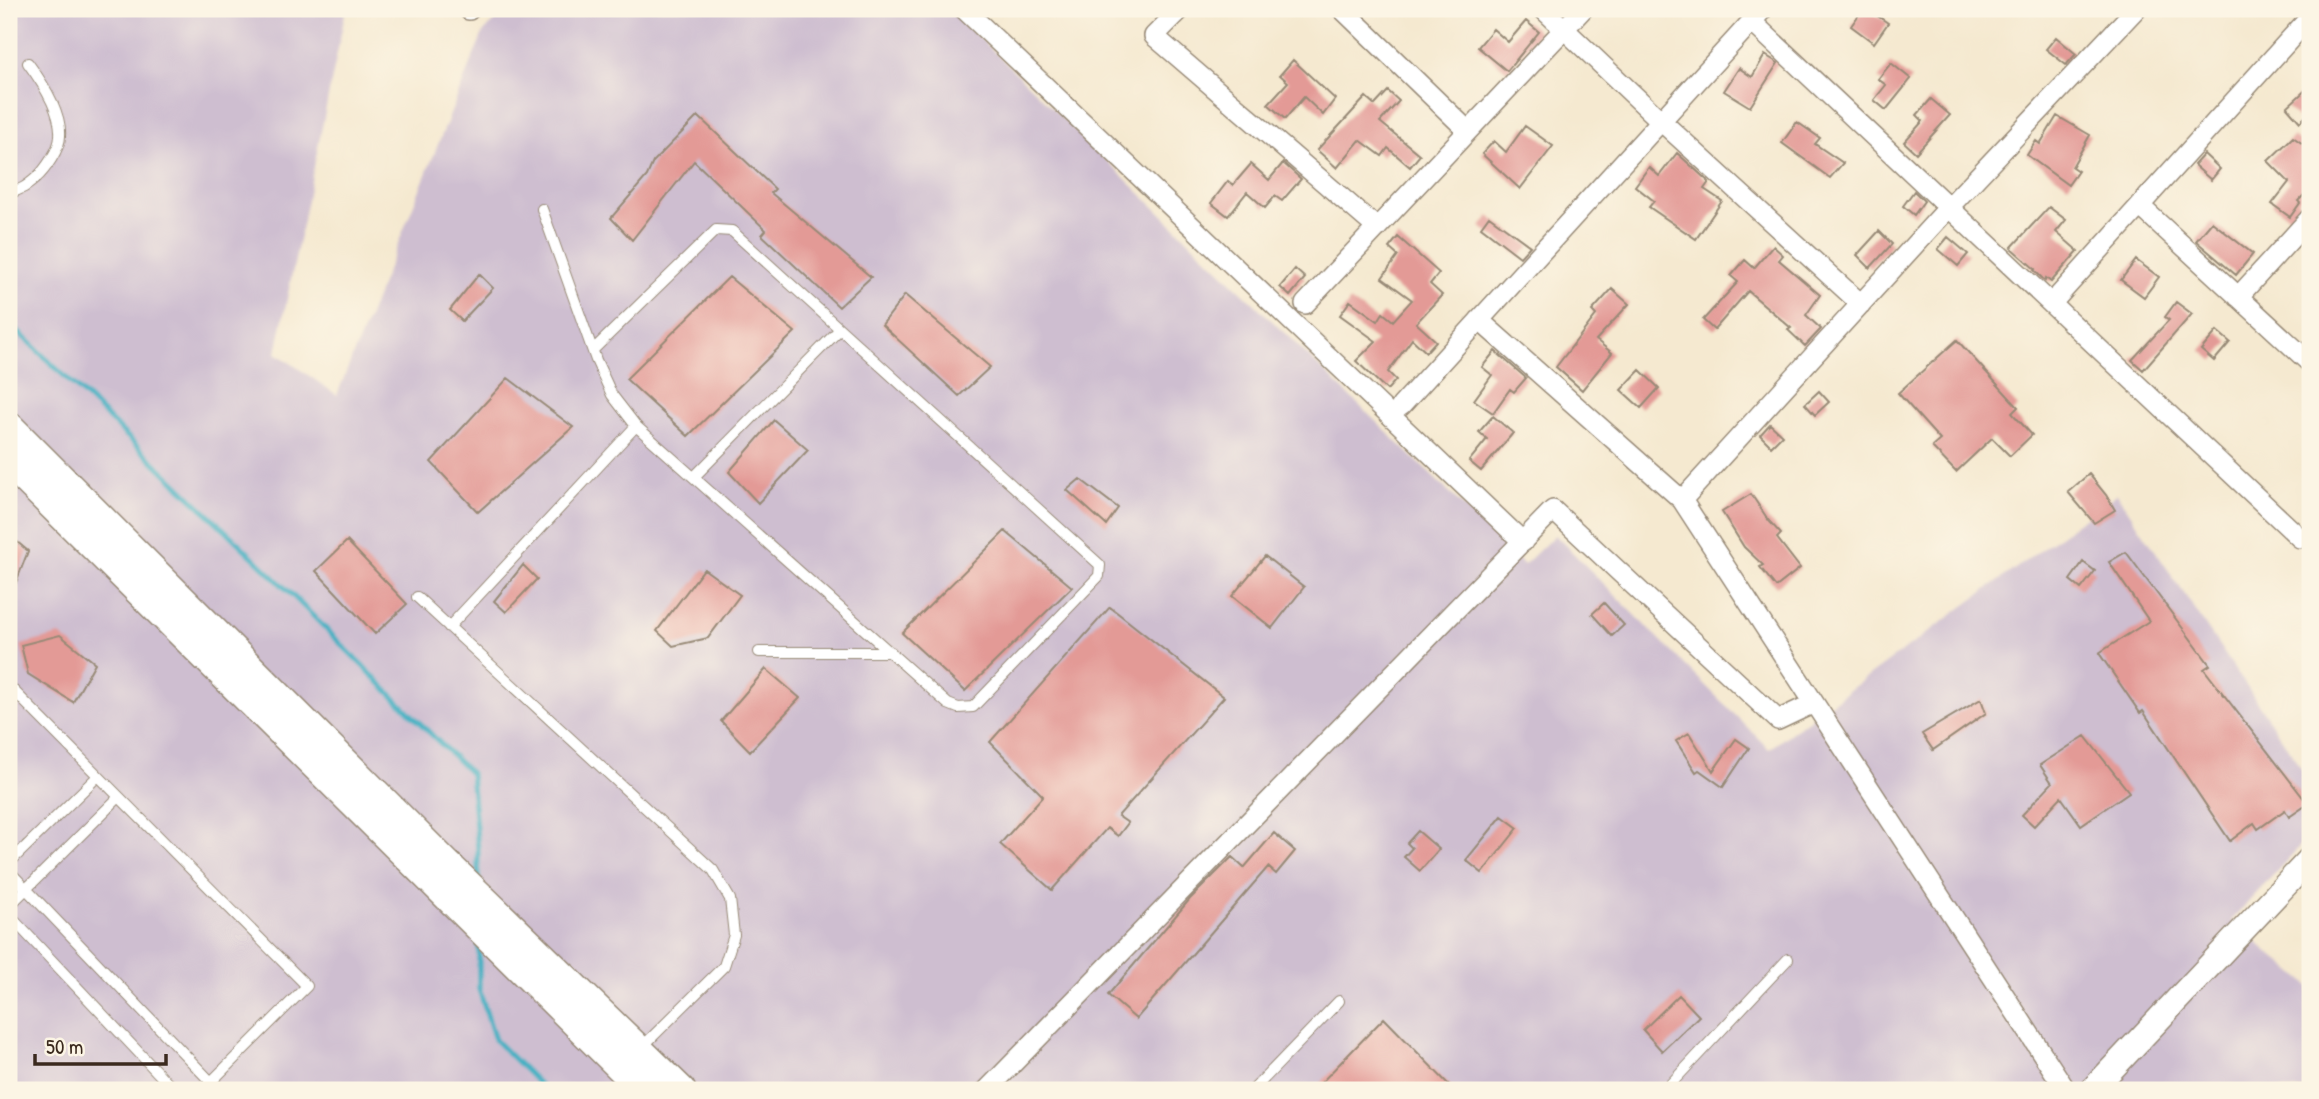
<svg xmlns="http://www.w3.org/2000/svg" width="2319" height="1099" viewBox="0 0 2319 1099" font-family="'Patrick Hand',sans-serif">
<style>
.industrial{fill:#cebed0}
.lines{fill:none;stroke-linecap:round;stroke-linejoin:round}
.stream{stroke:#45b0c3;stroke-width:5}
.building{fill:#e39a96}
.service-casing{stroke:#988a77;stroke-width:12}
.minor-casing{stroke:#988a77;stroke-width:22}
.tertiary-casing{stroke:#988a77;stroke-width:27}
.secondary-casing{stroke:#988a77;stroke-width:31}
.service{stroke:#fff;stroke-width:10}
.minor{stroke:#fff;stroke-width:19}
.tertiary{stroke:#fff;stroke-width:24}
.secondary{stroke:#fff;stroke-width:28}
</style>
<rect width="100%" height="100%" fill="#fcf5e5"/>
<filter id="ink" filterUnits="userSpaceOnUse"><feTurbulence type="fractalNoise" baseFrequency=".0143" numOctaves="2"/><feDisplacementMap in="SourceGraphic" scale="14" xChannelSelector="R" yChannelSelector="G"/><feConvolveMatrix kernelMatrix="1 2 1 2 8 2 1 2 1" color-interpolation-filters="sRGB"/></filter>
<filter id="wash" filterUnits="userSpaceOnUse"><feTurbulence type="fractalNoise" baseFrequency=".00686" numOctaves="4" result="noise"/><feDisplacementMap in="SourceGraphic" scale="28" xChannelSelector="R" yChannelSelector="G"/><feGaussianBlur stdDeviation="1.57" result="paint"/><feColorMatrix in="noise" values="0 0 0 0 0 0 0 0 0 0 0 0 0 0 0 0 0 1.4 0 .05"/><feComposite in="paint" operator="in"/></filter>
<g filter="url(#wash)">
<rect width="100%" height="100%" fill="#f5e9d0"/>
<path class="industrial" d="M9,9H346L276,353L337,395L483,33L505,9H950L1524,565L1555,535L1769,749L2117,494L2310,781V835L2231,921L2310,986V1090H9Z"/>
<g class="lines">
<path class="stream" d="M9,323L281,584L471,774L478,849V881
M479,943V989L495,1040L545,1090"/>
</g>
<g id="blocks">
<path class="building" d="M1863,9H1867L1888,23L1874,43L1851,26Z
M1526,21L1539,32L1507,71L1478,47L1493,29L1508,42Z
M2056,37L2076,54L2066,65L2046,49Z
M1765,55L1778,63L1750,107L1724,91L1739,68L1752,77Z
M1293,60L1335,99L1323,115L1304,97L1285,119L1268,104L1288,82L1280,75Z
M1891,63L1911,79L1886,110L1874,100L1886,85L1878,79Z
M2310,86V112L2300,122L2287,107Z
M1388,91L1399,101L1380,122L1420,155L1410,167L1388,148L1382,156L1360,140L1337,168L1317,150L1366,97L1375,105Z
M1931,99L1950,115L1916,153L1904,142L1923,121L1917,115Z
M698,116L775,189L771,193L871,277L839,307L762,235L766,230L694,161L632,240L611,218L647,176L653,162Z
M2057,116L2090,135L2072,167L2078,171L2068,185L2027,155L2036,141L2040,144Z
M1797,122L1820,138L1815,144L1843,163L1830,178L1782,143Z
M1525,126L1553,146L1520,189L1482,154L1494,141L1506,152Z
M2293,137L2310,149V189L2298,201L2300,203L2290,217L2272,204L2289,182L2268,161Z
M1677,153L1709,182L1704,189L1722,201L1696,239L1649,207L1654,201L1635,186L1649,167L1659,176Z
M2204,154L2220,169L2211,180L2194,165Z
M1283,163L1301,179L1282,201L1275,196L1265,208L1247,192L1228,216L1211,203L1228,181L1233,185L1251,164L1269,180Z
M1914,191L1924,201L1914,215L1903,206Z
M2049,207L2066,220L2056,232L2078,251L2051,282L2046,278L2045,281L2034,270L2035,269L2011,248Z
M1489,216L1530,246L1520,257L1481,227Z
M2212,222L2253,254L2236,275L2196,241Z
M1879,231L1892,244L1870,268L1857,255Z
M1398,237L1439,273L1430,284L1442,295L1416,323L1436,341L1426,352L1412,339L1388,372L1396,380L1387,390L1356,361L1376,341L1340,315L1350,301L1378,321L1383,313L1393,321L1412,300L1382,278L1398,256L1389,248Z
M1948,237L1968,254L1958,266L1938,249Z
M1773,246L1783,255L1779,260L1820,295L1806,315L1821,329L1805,346L1788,330L1791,328L1748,291L1714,330L1703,320L1738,282L1731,276L1745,260L1754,268Z
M2136,260L2159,277L2144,297L2121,280Z
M1295,269L1305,278L1290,296L1280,287Z
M479,274L493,288L462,321L450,310Z
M729,277L795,332L688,436L626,379Z
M1612,289L1629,304L1596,340L1612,353L1582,390L1556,367L1596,315L1592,311Z
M905,295L990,367L959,396L882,325Z
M2176,302L2192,314L2143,370L2132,360L2169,320L2165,317Z
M2217,331L2230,342L2214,361L2201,350Z
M1957,340L2018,407L2012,413L2032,435L2010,456L1992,438L1956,472L1932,447L1940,440L1898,393Z
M1495,351L1526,378L1514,392L1510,389L1493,413L1474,400L1492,375L1482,367Z
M1640,370L1659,388L1641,408L1621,390Z
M508,378L573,427L478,512L431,462Z
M1819,391L1829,402L1815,415L1805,404Z
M1493,416L1513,433L1481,471L1469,461L1487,439L1479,432Z
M774,420L808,450L758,503L729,472Z
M1770,424L1782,435L1771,446L1760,435Z
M2089,474L2106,495L2115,510L2094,523L2068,492Z
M1080,479L1118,508L1106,525L1067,490Z
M1751,494L1769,521L1781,534L1777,538L1800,568L1776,587L1760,567L1763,565L1744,547L1722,512Z
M1005,531L1072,587L965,691L902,633Z
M9,535L28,551L10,598H9Z
M347,541L407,604L375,634L316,571Z
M2126,552L2210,665L2204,669L2308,804L2289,817L2285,810L2258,829L2254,823L2230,841L2143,711L2140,713L2099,653L2149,621L2109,562Z
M1265,556L1304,587L1272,628L1232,596Z
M2083,562L2095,571L2081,589L2070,580Z
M523,565L537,579L506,612L494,601Z
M704,569L740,595L708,638L673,646L657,631Z
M1604,603L1624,625L1612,636L1592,614Z
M1110,607L1224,697L1118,816L1128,823L1118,836L1107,828L1052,890L1000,844L1043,796L990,742Z
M60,635L95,663L73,702L28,674L21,645Z
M766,669L800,698L750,751L721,721Z
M1981,699L1986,713L1933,750L1922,734Z
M1689,733L1713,771L1736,739L1749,748L1723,787L1699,770L1696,772L1676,741Z
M2085,736L2129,792L2081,825L2061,797L2034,826L2022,815L2052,783L2040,765Z
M1502,816L1518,828L1482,873L1466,860Z
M1418,831L1439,849L1420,871L1404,857L1412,848L1407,843Z
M1274,833L1295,851L1276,874L1268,867L1136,1019L1108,995L1190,899L1232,857L1244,868Z
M1679,995L1699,1016L1662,1051L1643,1030Z
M1384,1018L1454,1090H1314Z"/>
</g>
</g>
<g filter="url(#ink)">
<use href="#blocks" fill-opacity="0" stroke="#988a77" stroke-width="2"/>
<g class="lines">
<defs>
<path id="service" d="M9,193C21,190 27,186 36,178C45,170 60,149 60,136C62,112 42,82 28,63
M542,209L596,360L612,395L636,426L948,704L958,708L973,707L1099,576L1100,565L732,231L716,230L593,350
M694,477L840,329
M417,597L713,870L730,899L734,935L724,966L641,1048
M449,627L636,426
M759,652H891
M9,686L307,986L203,1090
M9,863L98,776
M9,871L211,1082
M9,906L119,797
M9,915L174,1090
M1253,1090L1339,1001
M1665,1090L1788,959"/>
<path id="minor" d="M964,9L1523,542
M1181,9L1154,36L1377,228
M1342,9L1468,131
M1543,9L1661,121L1861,304
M469,10L470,9
M1752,22L2300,538
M2140,206L2310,363
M2238,297L2310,218
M2052,303L2310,17
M1305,304L1583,9
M1479,320L1682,500L2066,1090
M1401,406L1763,9
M1682,500L1950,206L2136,9
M987,1090L1553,510L1778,720L1814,703"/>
<path id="tertiary" d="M2092,1090L2310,859"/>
<path id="secondary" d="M9,426L446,863L681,1090
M9,463L643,1090"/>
</defs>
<use href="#service" class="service-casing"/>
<use href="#minor" class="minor-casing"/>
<use href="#tertiary" class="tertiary-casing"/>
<use href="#secondary" class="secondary-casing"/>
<use href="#service" class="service"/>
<use href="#minor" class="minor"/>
<use href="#tertiary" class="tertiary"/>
<use href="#secondary" class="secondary"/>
</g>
</g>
<rect width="2319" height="1099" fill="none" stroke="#fcf5e5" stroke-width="35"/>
<path d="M35 1054v10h131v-10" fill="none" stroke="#3b2a1e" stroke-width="3.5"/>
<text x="46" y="1054" font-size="21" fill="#3b2a1e" stroke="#fcf5e5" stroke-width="5" paint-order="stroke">50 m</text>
</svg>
